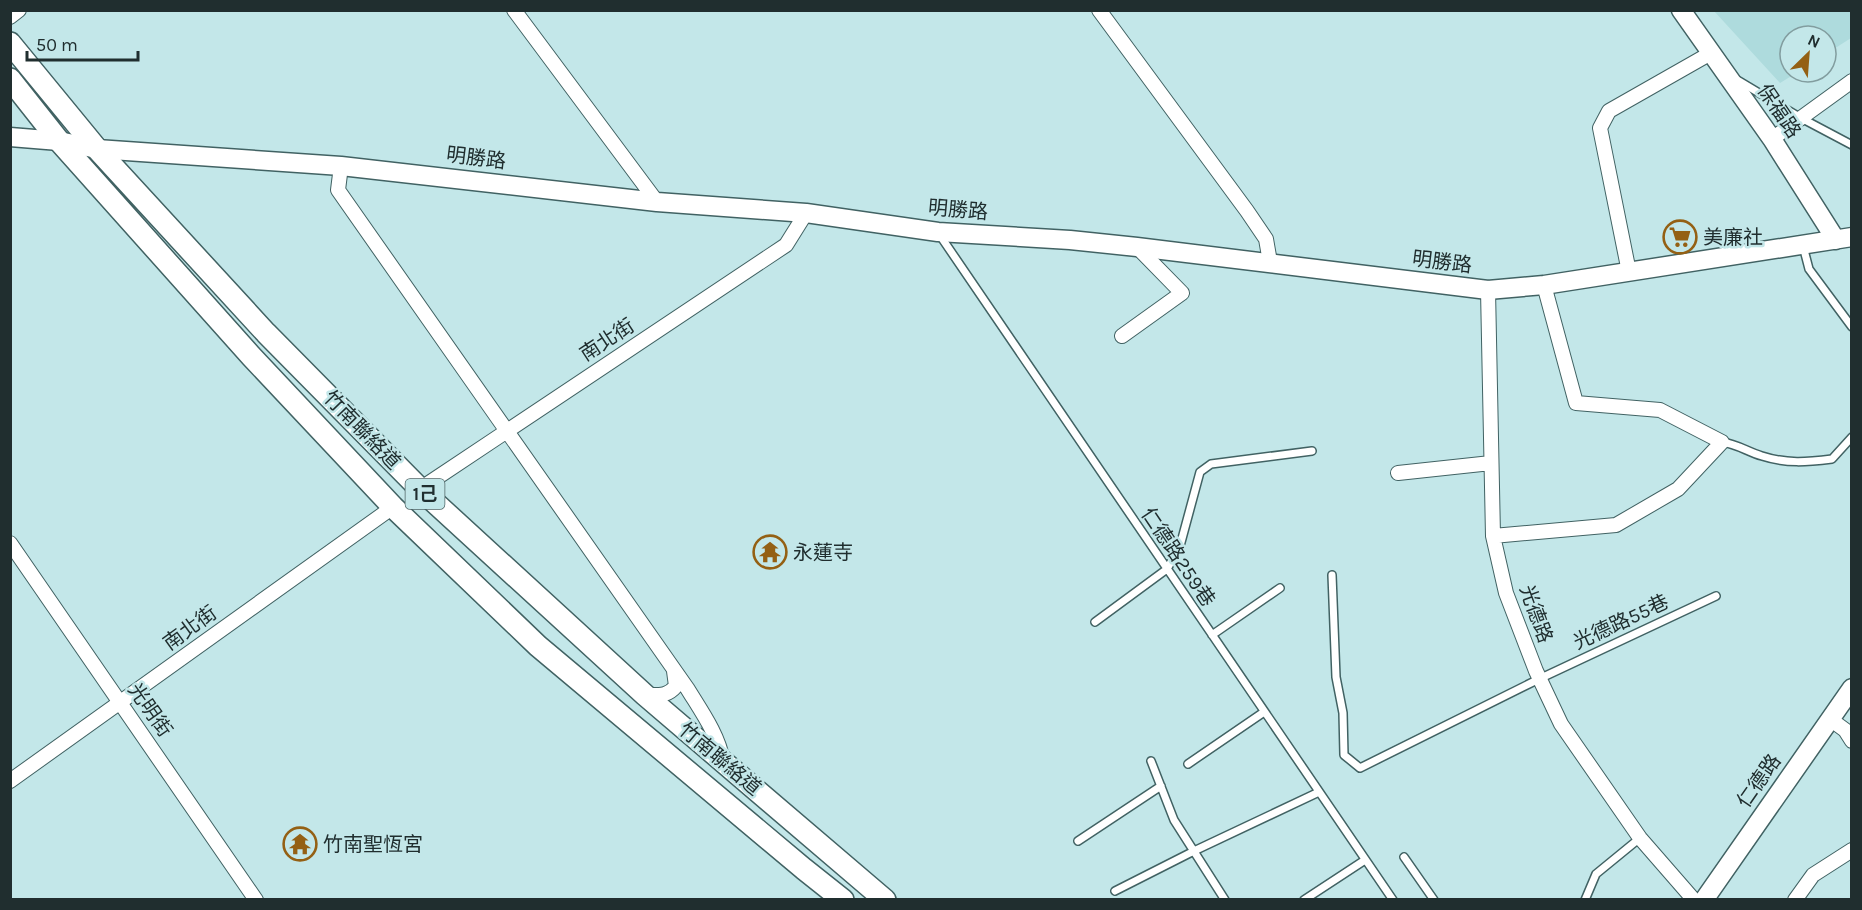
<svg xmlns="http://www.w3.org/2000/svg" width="1862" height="910" viewBox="0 0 1862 910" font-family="Karla,'Noto Sans TC',sans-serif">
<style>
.built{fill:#aedbdd}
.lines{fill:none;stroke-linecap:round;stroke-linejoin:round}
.lane-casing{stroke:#416263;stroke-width:10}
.street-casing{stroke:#416263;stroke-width:16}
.secondary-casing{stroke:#416263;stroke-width:21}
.primary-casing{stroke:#416263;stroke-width:24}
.lane{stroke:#fff;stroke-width:7}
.street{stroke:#fff;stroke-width:14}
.secondary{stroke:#fff;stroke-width:18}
.primary{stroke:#fff;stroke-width:21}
.labels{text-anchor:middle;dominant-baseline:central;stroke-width:5;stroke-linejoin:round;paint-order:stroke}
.shield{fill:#c3e7e9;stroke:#516667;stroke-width:1.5}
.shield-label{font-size:18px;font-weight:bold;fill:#202e2f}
.street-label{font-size:20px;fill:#202e2f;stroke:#c3e7e9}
.poi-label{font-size:20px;fill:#202e2f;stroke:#c3e7e9;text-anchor:start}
</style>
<rect width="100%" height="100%" fill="#c3e7e9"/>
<path class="built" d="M1714,11H1851V38L1826,54V36H1790V72H1798L1780,83Z"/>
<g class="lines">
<defs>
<path id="lane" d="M1739,81L1801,118L1852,145
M939,234L1393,900
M1803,246L1809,269L1852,327
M1722,442C1737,444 1748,452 1762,456C1787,464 1807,462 1832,459L1852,437
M1332,575L1336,677L1343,713L1344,755L1360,768L1539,679L1716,596
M1095,622L1167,569L1180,546L1200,472L1211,464L1312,451
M1212,635L1280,588
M1151,761L1174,820L1225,900
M1188,764L1264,712
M1078,841L1161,786
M1404,857L1434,900
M1115,891L1194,851L1319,792
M1304,900L1365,860
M1585,900L1596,874L1640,838"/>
<path id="street" d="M514,10L657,202
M1099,10L1247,211L1266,239L1270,262
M10,17L19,10
M1772,139L1852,81
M341,166L338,190L687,688C701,711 718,734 723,761
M1629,272L1600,128L1609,111L1711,53
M1488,290L1493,536L1506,593L1536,671L1561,724L1640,838L1694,900
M1122,336L1182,293L1137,247
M1398,473L1491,463
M420,489L786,245L806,213
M1493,536L1616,525L1678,489L1722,442L1660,410L1576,403L1544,285
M10,543L256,900
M645,695C658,695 667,697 676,686L674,671
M1830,719L1845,730L1852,741
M10,781L393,507
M1795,900L1813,875L1852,850"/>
<path id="secondary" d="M1681,10L1772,139L1836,240
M10,137L59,141L97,149L341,166L657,202L806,213L938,232L1070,240L1137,247L1488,290L1544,285L1852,237
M1704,900L1852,688"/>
<path id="primary" d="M10,43L97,149L266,333L420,489L645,695L885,900
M10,79L59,141L251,356L393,507L538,646L804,869L843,900"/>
</defs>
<use href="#lane" class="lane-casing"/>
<use href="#street" class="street-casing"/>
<use href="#secondary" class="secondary-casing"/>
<use href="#primary" class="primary-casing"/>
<use href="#lane" class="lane"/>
<use href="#street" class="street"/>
<use href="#secondary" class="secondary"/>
<use href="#primary" class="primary"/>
</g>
<defs>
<symbol id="supermarket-ring" viewBox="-11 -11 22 22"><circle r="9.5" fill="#c3e7e9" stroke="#946014" stroke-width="1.5"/><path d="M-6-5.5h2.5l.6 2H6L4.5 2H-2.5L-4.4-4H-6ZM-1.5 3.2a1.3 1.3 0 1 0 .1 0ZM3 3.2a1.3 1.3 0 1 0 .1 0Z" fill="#946014"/></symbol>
<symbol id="temple-ring" viewBox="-11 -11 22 22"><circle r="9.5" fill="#c3e7e9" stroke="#946014" stroke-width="1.5"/><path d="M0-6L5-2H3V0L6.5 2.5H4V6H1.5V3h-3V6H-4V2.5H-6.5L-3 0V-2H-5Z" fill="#946014"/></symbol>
</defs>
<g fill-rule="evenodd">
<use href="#supermarket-ring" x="1661" y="218" width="38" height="38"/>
<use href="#temple-ring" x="751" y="533" width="38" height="38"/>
<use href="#temple-ring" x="281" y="825" width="38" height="38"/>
</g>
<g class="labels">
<rect class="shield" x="405.5" y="479" width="39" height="30" rx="4.5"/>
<g class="shield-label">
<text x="425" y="494">1己</text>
</g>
<g class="street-label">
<text transform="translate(1779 111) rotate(56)">保福路</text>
<text transform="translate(476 158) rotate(7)">明勝路</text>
<text transform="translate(958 210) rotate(5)">明勝路</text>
<text transform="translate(1442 262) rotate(7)">明勝路</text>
<text transform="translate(607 340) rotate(-33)">南北街</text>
<text transform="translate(362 430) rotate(46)">竹南聯絡道</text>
<text transform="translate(1178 557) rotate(56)">仁德路259巷</text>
<text transform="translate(1536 614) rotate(70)">光德路</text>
<text transform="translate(1621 622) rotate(-25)">光德路55巷</text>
<text transform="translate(190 628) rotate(-36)">南北街</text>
<text transform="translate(150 710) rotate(55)">光明街</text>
<text transform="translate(720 759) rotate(40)">竹南聯絡道</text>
<text transform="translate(1759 781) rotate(-55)">仁德路</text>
</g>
<g class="poi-label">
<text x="1703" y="237">美廉社</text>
<text x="793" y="552">永蓮寺</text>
<text x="323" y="844">竹南聖恆宮</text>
</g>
</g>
<rect width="1862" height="910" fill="none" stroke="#202e2f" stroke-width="24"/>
<g transform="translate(1808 54) rotate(25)"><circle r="28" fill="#c3e7e9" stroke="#829d9f" stroke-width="1.5"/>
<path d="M0-4.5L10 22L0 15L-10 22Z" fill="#946014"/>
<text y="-9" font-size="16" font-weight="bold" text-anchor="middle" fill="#202e2f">N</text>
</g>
<path d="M27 51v9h111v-9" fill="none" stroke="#202e2f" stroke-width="3"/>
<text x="36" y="51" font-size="18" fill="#202e2f" stroke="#c3e7e9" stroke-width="4.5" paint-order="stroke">50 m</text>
</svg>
